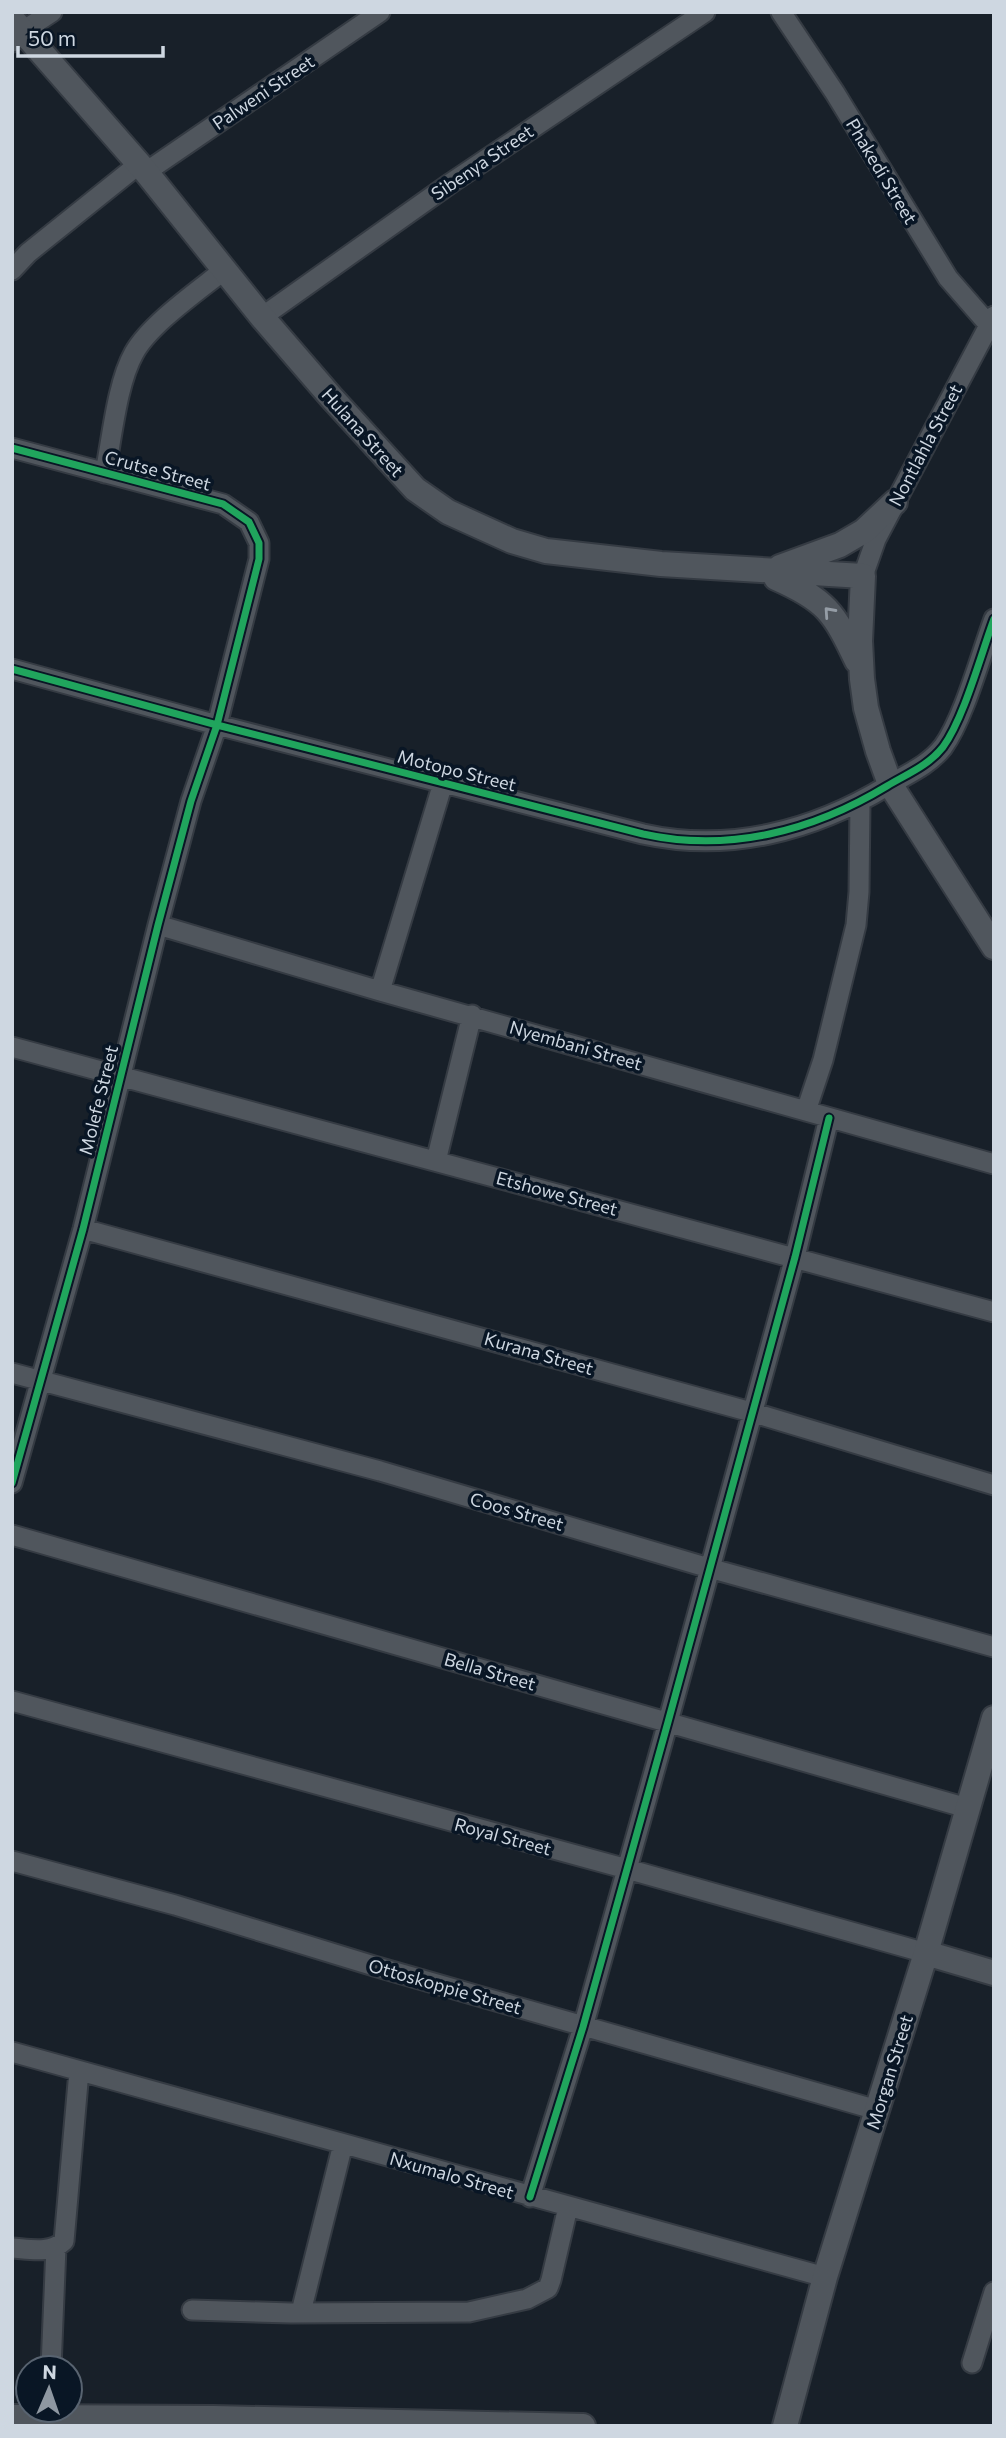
<svg xmlns="http://www.w3.org/2000/svg" width="1006" height="2438" viewBox="0 0 1006 2438" font-family="Commissioner,sans-serif">
<style>
.lines{fill:none;stroke-linecap:round;stroke-linejoin:round}
.minor-casing{stroke:#353b43;stroke-width:23}
.tertiary-casing{stroke:#353b43;stroke-width:28}
.minor{stroke:#50565d;stroke-width:19}
.tertiary{stroke:#50565d;stroke-width:24}
.cycleway-casing{stroke:#091625;stroke-width:11}
.cycleway{stroke:#20a55d;stroke-width:7}
.oneway{stroke:#959da6}
.labels{text-anchor:middle;dominant-baseline:central;stroke-width:7;stroke-linejoin:round;paint-order:stroke}
.street-label{font-size:18px;fill:#ced7e1;stroke:#091625}
</style>
<rect width="100%" height="100%" fill="#182029"/>
<g class="lines">
<defs>
<path id="minor" d="M781,12L835,93L948,278L989,325
M12,42L23,31L52,12
M146,172L380,12
M12,270L28,253L139,164
M262,317L451,183L705,12
M12,448L223,504L249,522L259,543V559L217,725L191,801L158,925L83,1229L12,1483
M105,473C112,438 117,383 134,353C150,324 198,291 224,270
M863,576L876,539L994,316
M12,669L217,725L643,834C729,853 813,831 887,786C907,774 928,766 943,747C964,718 981,654 994,619
M158,925L380,991L994,1164
M380,991L443,783
M12,1047L994,1312
M806,1111L823,1060L856,925L859,892L860,803
M436,1161L472,1015
M83,1229L751,1412L994,1485
M12,1373L380,1471L709,1568L994,1647
M12,1535L967,1808
M12,1701L627,1869L926,1953
M12,1861L175,1905L374,1966L877,2110
M12,2052L825,2277
M530,2197L583,2027L668,1722L795,1257L829,1118
M12,2248C29,2249 51,2254 64,2241L79,2071
M192,2310L291,2313L469,2312L527,2299L548,2288L551,2280L568,2207
M301,2312L343,2144
M972,2363L994,2292
M51,2368L56,2247"/>
<path id="tertiary" d="M12,19L146,172L262,317L331,397L415,489L448,512L512,541L546,551L661,564L863,576L860,641L862,679L866,708L878,751L890,784L994,947
M780,567L840,545L864,531L895,502
M776,578C826,600 834,612 857,661
M926,1953L994,1973
M12,2417L214,2418L583,2426
M785,2426L825,2277L926,1953L994,1718"/>
</defs>
<use href="#minor" class="minor-casing"/>
<use href="#tertiary" class="tertiary-casing"/>
<use href="#minor" class="minor"/>
<use href="#tertiary" class="tertiary"/>
<defs>
<path id="cycleway" d="M12,448L223,504L249,522L259,543V559L217,725L191,801L158,925L83,1229L12,1483
M12,669L217,725L643,834C729,853 813,831 887,786C907,774 928,766 943,747C964,718 981,654 994,619
M530,2197L583,2027L668,1722L795,1257L829,1118"/>
</defs>
<use href="#cycleway" class="cycleway-casing"/>
<use href="#cycleway" class="cycleway"/>
</g>
<defs><path id="oneway-chevron" d="M-2-3.5L2.5 0L-2 3.5" fill="none" stroke-width="1.6" stroke-linecap="round" stroke-linejoin="round" transform="scale(1.75)"/></defs>
<use class="oneway" href="#oneway-chevron" transform="translate(829 612) rotate(-132)"/>
<g class="labels">
<g class="street-label">
<text transform="translate(263 92) rotate(-34)">Palweni Street</text>
<text transform="translate(482 162) rotate(-34)">Sibenya Street</text>
<text transform="translate(882 171) rotate(59)">Phakedi Street</text>
<text transform="translate(363 432) rotate(48)">Hulana Street</text>
<text transform="translate(925 445) rotate(-62)">Nontlahla Street</text>
<text transform="translate(158 470) rotate(15)">Crutse Street</text>
<text transform="translate(457 770) rotate(14)">Motopo Street</text>
<text transform="translate(576 1045) rotate(16)">Nyembani Street</text>
<text transform="translate(98 1100) rotate(-76)">Molefe Street</text>
<text transform="translate(557 1193) rotate(15)">Etshowe Street</text>
<text transform="translate(539 1353) rotate(16)">Kurana Street</text>
<text transform="translate(517 1511) rotate(16)">Coos Street</text>
<text transform="translate(490 1671) rotate(16)">Bella Street</text>
<text transform="translate(503 1836) rotate(15)">Royal Street</text>
<text transform="translate(445 1986) rotate(16)">Ottoskoppie Street</text>
<text transform="translate(889 2072) rotate(-73)">Morgan Street</text>
<text transform="translate(452 2175) rotate(16)">Nxumalo Street</text>
</g>
</g>
<rect width="1006" height="2438" fill="none" stroke="#ced7e1" stroke-width="28"/>
<g transform="translate(49 2389) rotate(2)"><circle r="33" fill="#091625" stroke="#586370" stroke-width="2"/>
<path d="M0-5L12 26L0 18L-12 26Z" fill="#8e97a1"/>
<text y="-10" font-size="19" font-weight="bold" text-anchor="middle" fill="#ced7e1">N</text>
</g>
<path d="M18 46v10h145v-10" fill="none" stroke="#ced7e1" stroke-width="3.5"/>
<text x="28" y="46" font-size="21" fill="#ced7e1" stroke="#091625" stroke-width="5" paint-order="stroke">50 m</text>
</svg>
